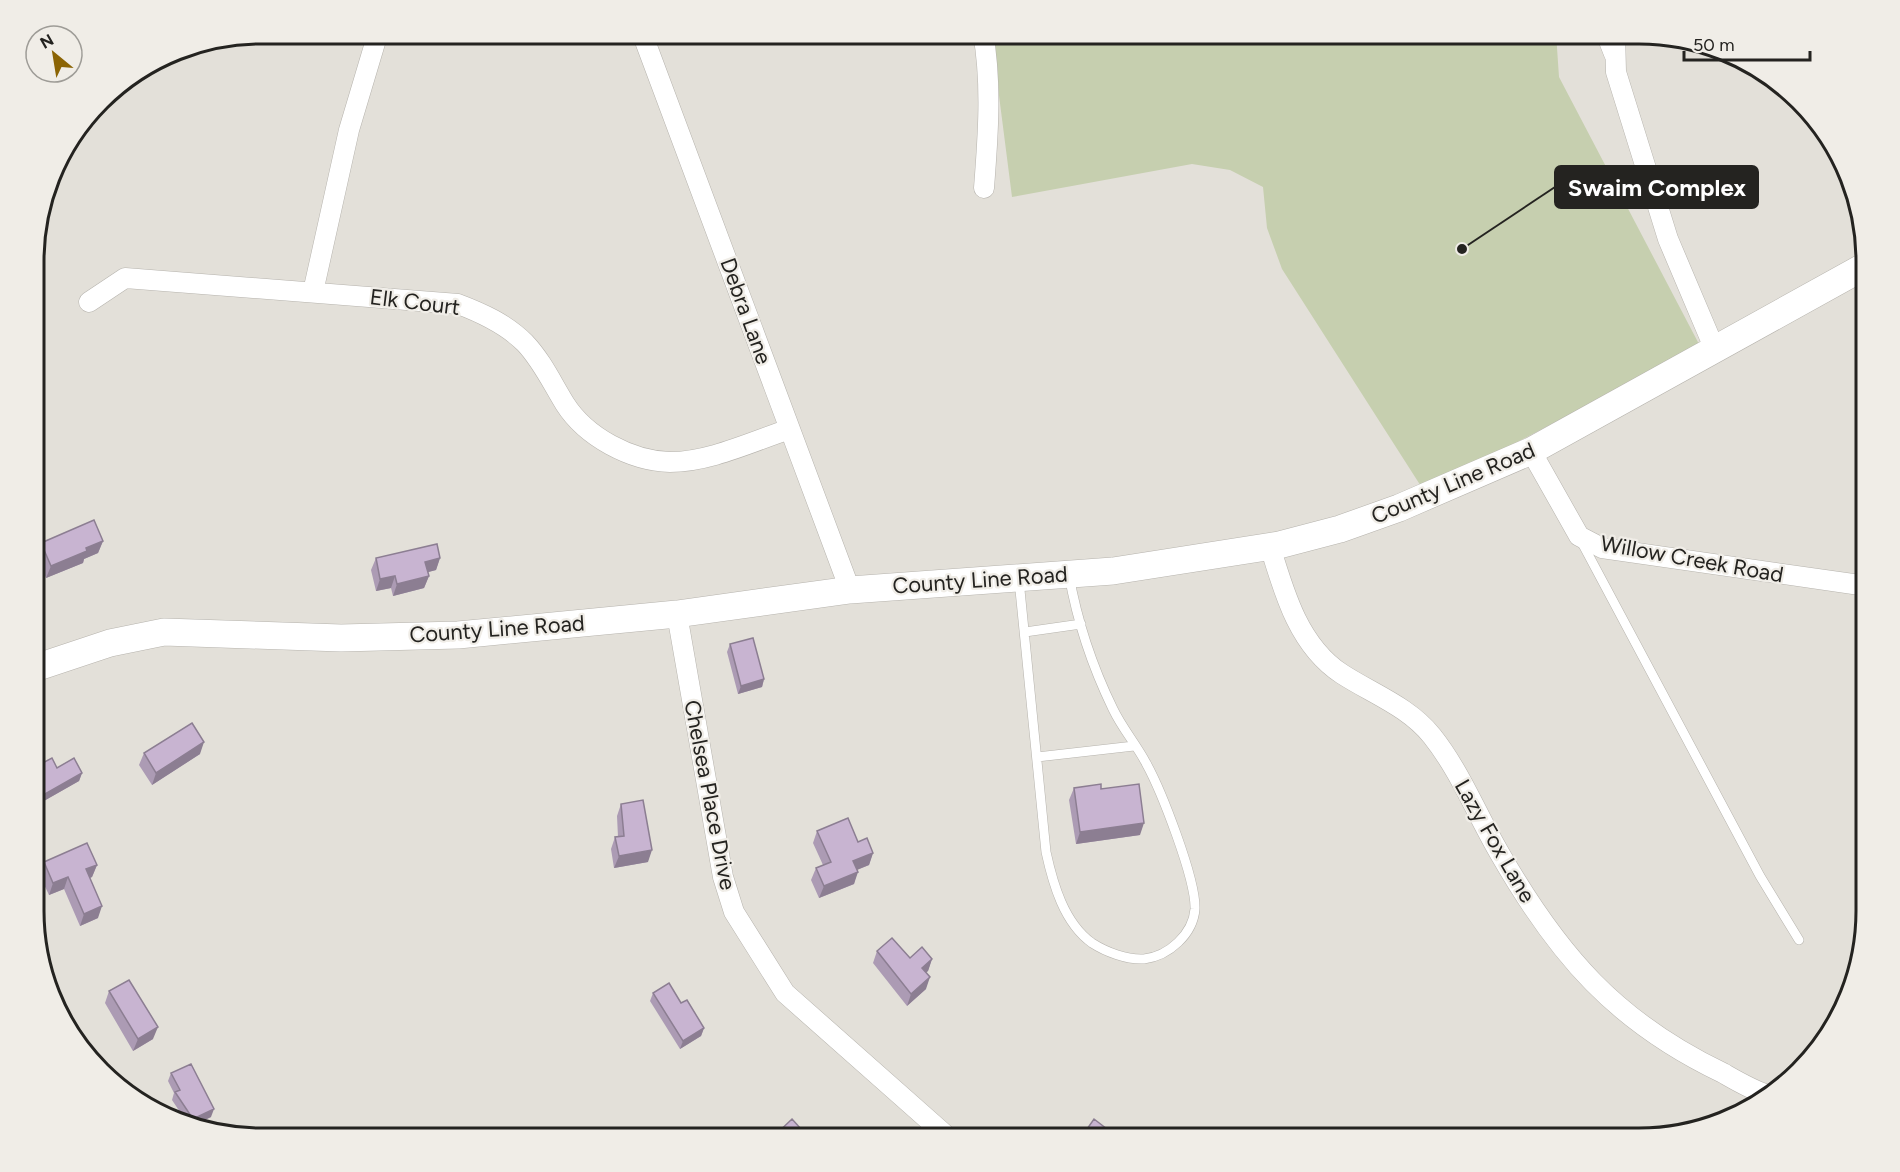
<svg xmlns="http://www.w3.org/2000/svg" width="1900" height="1172" viewBox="0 0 1900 1172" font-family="Figtree,sans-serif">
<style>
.green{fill:#c6cfaf}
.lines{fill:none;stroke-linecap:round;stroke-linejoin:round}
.lane-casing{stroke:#b6b3ad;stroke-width:10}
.street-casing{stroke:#b6b3ad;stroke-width:21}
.secondary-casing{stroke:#b6b3ad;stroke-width:28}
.lane{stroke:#fff;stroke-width:9}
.street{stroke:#fff;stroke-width:20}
.secondary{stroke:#fff;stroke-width:27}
.wall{fill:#ac9bb4}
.shaded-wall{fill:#8c7e92}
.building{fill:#c8b4d1;stroke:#8c7e92;stroke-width:1.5}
.labels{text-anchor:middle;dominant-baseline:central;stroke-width:4.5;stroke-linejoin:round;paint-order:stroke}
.street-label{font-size:22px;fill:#242320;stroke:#f0ede7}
.rim{fill:none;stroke:#242320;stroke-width:3}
.leader{fill:none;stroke:#242320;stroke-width:2}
.callout-dot{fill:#242320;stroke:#f0ede7;stroke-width:2}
.callout{fill:#242320;stroke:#242320;stroke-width:2}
.callout-label{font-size:24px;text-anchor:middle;font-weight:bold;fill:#fff}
</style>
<rect width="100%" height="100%" fill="#e3e0d9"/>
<path class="green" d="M991,33H1556L1559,77L1700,346L1424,491L1282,269L1267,228L1263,187L1230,170L1192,164L1012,197Z"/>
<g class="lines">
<defs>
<path id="lane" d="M1600,33L1609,56
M1581,541L1760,876L1799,940
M1019,580L1046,852C1053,884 1064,923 1092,943C1106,952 1127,960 1144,959C1169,956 1193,934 1195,909C1196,879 1161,790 1146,763C1136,744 1122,728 1113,709C1093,668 1077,620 1069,575
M1025,632L1081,624
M1037,757L1134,746"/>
<path id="street" d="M642,33L850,590
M983,33C992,83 988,137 984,188
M1615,33L1616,72L1668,239L1715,350
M313,292L349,130L378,33
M89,302L125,278L458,304C482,313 506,324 525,343C542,361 552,383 565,404C586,437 631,461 670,462C710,462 753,441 790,429
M1531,451L1579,536L1602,548L1867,586
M1270,546C1284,593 1299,646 1342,674C1373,694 1409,707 1432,736C1460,771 1477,815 1500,854C1558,955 1616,1022 1723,1073C1737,1081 1752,1090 1768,1095
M677,614L723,877L734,912L785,993L950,1139"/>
<path id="secondary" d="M35,668L110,643L164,632L341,638L458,635L677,614L850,590L1113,571L1279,545L1340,529L1399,508L1531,451L1867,265"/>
</defs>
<use href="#lane" class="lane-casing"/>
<use href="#street" class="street-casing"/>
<use href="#secondary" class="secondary-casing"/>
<use href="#lane" class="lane"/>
<use href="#street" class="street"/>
<use href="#secondary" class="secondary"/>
</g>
<path class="wall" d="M103,541L98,553L84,559L83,563L46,578L36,555L41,543Z
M376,558H440L436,570L428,572L429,576L424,588L393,596L391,588L376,591L371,570Z
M730,644L764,679L762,687L738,694L727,652Z
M144,753L200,754L152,785L139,765Z
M35,767L57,768L82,773L79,781L35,806Z
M1074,788L1101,789L1140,835L1076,844L1069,800Z
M621,804L648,862L614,868L611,849L615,837H618L617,816Z
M817,831L858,842L873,853L869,865L857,870L854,884L819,898L811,880L816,868L823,865L813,843Z
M44,862L97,865L92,877L90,878L98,918L80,926L64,889L49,895L39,874Z
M877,951L910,958L932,959L928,971L926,972V989L907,1006L873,963Z
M109,991L153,1039L133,1051L105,1003Z
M653,993L681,1003L704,1028L701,1036L680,1049L650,1001Z
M171,1073L211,1117L190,1127L172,1100L174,1093L168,1081Z"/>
<path class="shaded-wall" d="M103,541L98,553L84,559L83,563L46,578L51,566L86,548Z
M440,558L436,570L421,574L425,562Z
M395,576L391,588L376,591L380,579Z
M429,576L424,588L393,596L397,584Z
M764,679L762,687L738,694L741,686Z
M204,742L200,754L152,785L156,773Z
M82,773L79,781L35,806L38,798Z
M1144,823L1140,835L1076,844L1080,832Z
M652,850L648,862L614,868L619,856Z
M873,853L869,865L849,873L853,861Z
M97,865L92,877L82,881L86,869Z
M858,872L854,884L819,898L824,886Z
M68,877L64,889L49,895L53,883Z
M102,906L98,918L80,926L84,914Z
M932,959L928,971L917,980L922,968Z
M930,977L926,989L907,1006L911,994Z
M158,1027L153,1039L133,1051L138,1039Z
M704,1028L701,1036L680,1049L683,1041Z
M214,1109L211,1117L190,1127L193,1119Z"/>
<path class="building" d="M94,520L103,541L86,548L87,551L51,566L41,543Z
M437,544L440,558L425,562L429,576L397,584L395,576L380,579L376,558Z
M753,638L764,679L741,686L730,644Z
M192,723L204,742L156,773L144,753Z
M52,758L57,768L74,758L82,773L38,798L35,793V767Z
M1101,784V789L1139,784L1144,823L1080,832L1074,788Z
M643,800L652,850L619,856L615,837L624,836L621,804Z
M848,818L858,842L867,838L873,853L853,861L858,872L824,886L816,868L831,862L817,831Z
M87,843L97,865L86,869L102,906L84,914L68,877L53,883L44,862Z
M892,938L910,958L922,947L932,959L922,968L930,977L911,994L877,951Z
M129,980L158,1027L138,1039L109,991Z
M669,983L681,1003L687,1000L704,1028L683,1041L653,993Z
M191,1064L214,1109L193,1119L175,1092L180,1090L171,1073Z
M792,1119L810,1139H771Z
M1094,1119L1120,1139H1080Z"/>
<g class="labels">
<g class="street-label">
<text transform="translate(415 302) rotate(7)">Elk Court</text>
<text transform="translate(746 311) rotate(70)">Debra Lane</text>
<text transform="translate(1453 483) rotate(-23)">County Line Road</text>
<text transform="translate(1692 559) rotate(10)">Willow Creek Road</text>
<text transform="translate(980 580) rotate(-4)">County Line Road</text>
<text transform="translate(497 629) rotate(-4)">County Line Road</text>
<text transform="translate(710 795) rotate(79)">Chelsea Place Drive</text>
<text transform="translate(1495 841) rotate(60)">Lazy Fox Lane</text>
</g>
</g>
<path d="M0 0H1900V1172H0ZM261 44H1639A217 217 0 0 1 1856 261V911A217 217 0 0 1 1639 1128H261A217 217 0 0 1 44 911V261A217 217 0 0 1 261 44Z" fill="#f0ede7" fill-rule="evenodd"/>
<path class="rim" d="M261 44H1639A217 217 0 0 1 1856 261V911A217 217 0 0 1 1639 1128H261A217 217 0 0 1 44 911V261A217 217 0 0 1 261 44Z"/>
<path class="leader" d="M1462 249L1555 187"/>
<circle class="callout-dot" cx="1462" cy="249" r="6"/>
<rect class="callout" x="1555" y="166" width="203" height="42" rx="6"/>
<g class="callout-label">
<text x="1657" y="196">Swaim Complex</text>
</g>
<g transform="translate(54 54) rotate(330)"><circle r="28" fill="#f0ede7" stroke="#9e9c97" stroke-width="1.5"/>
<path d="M0-4.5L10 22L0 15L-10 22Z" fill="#8b6404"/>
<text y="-9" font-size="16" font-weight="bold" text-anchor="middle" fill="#242320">N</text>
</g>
<path d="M1684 51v9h126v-9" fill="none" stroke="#242320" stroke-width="3"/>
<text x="1693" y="51" font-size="18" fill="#242320" stroke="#f0ede7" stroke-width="4.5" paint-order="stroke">50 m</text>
</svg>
